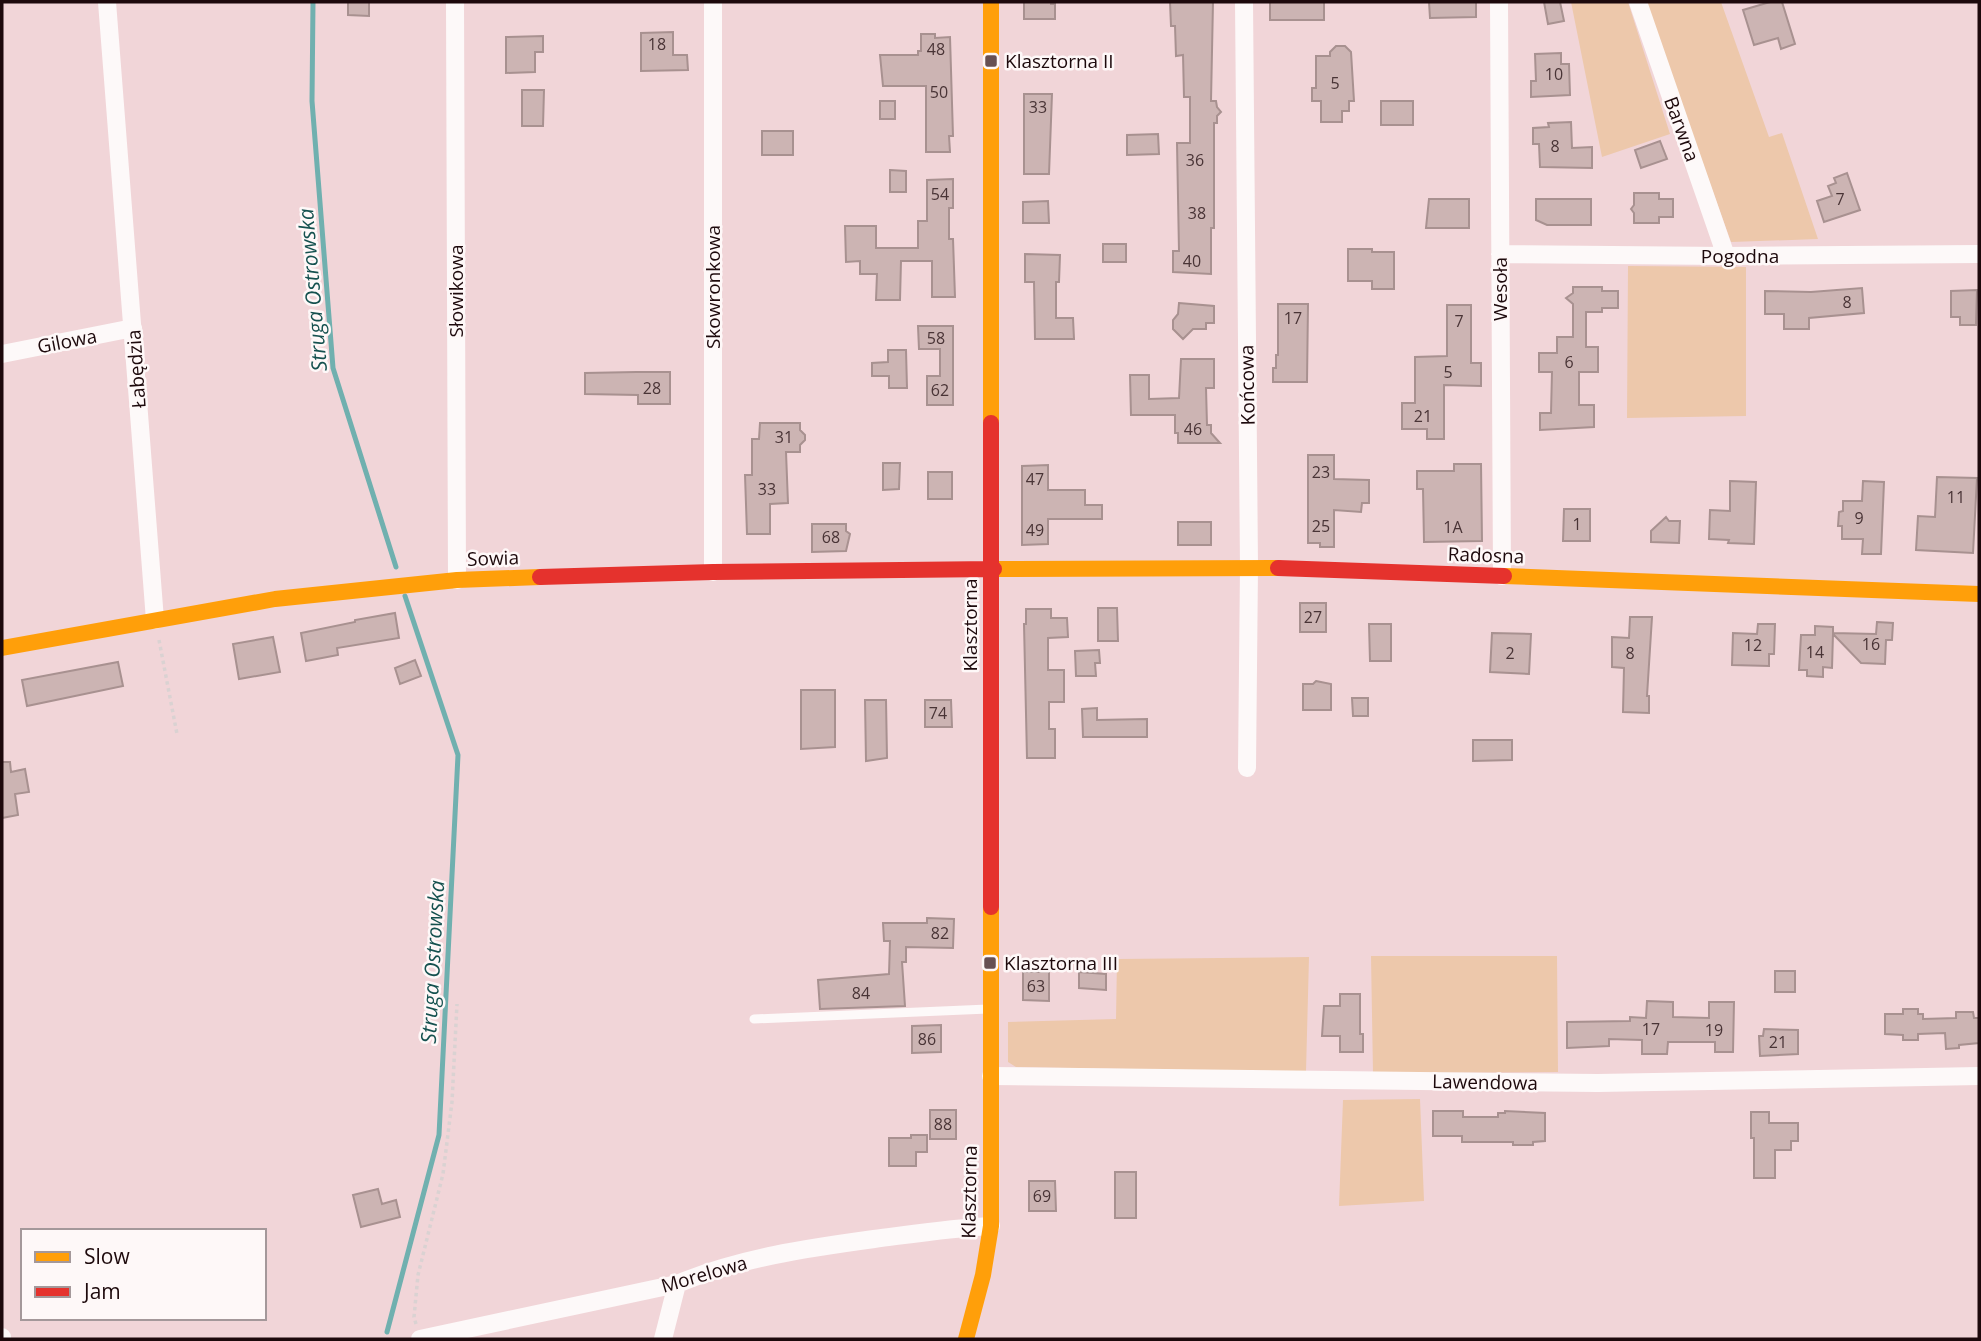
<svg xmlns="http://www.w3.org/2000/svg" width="1981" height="1341" viewBox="0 0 1981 1341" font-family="'Open Sans',sans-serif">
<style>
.green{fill:#edc8ab}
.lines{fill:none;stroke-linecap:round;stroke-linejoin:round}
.stream{stroke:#70b0af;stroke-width:5}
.building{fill:#ccb4b3;stroke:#a89190;stroke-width:2}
.path{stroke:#dad2d2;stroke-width:3.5;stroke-dasharray:3.5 3.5;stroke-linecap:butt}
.lane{stroke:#fdf9f9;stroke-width:9}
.street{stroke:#fdf9f9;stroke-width:18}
.slow{stroke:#ff9f0a;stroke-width:16}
.jam{stroke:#e5322d;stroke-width:16}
.poi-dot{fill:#675053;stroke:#fef8f8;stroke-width:2.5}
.labels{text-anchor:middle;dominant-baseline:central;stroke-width:5;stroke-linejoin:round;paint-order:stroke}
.number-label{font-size:16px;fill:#493436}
.poi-label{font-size:19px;fill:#1d090c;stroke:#fef8f8;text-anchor:start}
.street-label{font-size:19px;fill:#1d090c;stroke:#fef8f8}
.water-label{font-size:21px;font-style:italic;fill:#15514f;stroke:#fef8f8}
</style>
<rect width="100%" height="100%" fill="#f1d5d8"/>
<path class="green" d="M1571,2H1628L1670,134L1602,157Z
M1645,2H1721L1769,137L1782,133L1818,239L1731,242Z
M1628,266L1746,267V416L1627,418Z
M1371,956H1557L1558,1072L1373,1073Z
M1309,957L1306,1072L1016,1067L1008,1062V1022L1116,1019L1117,959Z
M1420,1099L1424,1201L1339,1206L1343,1100Z"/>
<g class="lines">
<path class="stream" d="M313,2L312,101L333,368L396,567
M387,1332L439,1135L458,755L405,596"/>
</g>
<path class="building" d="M348,2H369V16L348,15Z
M1024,2H1051V4H1055V19H1024Z
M1170,2H1213L1211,101H1216L1217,107L1221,112L1217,116V123H1214V228H1211V274L1173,272V251H1179L1177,143H1190V97H1184L1183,55L1176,56L1175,26H1171Z
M1270,2H1324V20H1270Z
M1429,2H1476V17L1430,18Z
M1544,2H1560L1564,21L1548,24Z
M1770,2H1782L1795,44L1781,49L1778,38L1754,45L1743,10Z
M673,32V55H687L688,70L641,71V33Z
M921,34H935V38L950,37L953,136H949L950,152H926V86H883L880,55H918V51H921Z
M543,36V52H535V72L506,73V37Z
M1336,46H1345L1351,52L1354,101H1349V111H1342V122H1321V101H1312V88H1316V56H1330V52Z
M1561,53V64H1569L1570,95L1531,97V81H1536L1535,54Z
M522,90H544L543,126H522Z
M1024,94H1052L1049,174H1024Z
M880,101H895V119H880Z
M1381,101H1413V125H1381Z
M1571,122L1572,148L1592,147V168L1540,167L1539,144H1533V128L1549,127L1548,123Z
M762,131H793V155H762Z
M1158,134L1159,154L1127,155V135Z
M1660,141L1667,159L1641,168L1635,150Z
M890,170L906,171V192H890Z
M1847,173L1860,210L1824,222L1817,201L1832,196L1828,186L1836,183L1834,178Z
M953,179V208H949V239H953L955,297H932V261H901L900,300H876L877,274H860V261L846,262L845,226H876V248H918V221H927V180Z
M1634,193H1659V199H1673V217H1659V223H1634V213L1631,209L1634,205Z
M1429,199H1469V228H1426Z
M1536,199H1591V225H1547L1536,220Z
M1048,201L1049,223H1023V202Z
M1103,244H1126V262H1103Z
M1348,249H1372V252H1394V289H1372V281H1348Z
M1025,254L1060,255L1059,282H1056V318H1073L1074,339H1035L1034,282H1025Z
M1573,287H1602V291H1618V308H1602V312H1586V347H1598V372H1579V405H1594V427L1540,430V413H1551L1552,372H1539V353H1557V337H1573V304L1566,298L1573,293Z
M1862,288L1864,313L1809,318V329H1784V314H1765V291L1811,292Z
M1977,290L1976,325H1960V317H1951V291Z
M1179,303L1214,306V323H1206V329H1193L1183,339L1173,329V320L1178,314Z
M1278,304H1308L1307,382H1273V368H1276V355H1278Z
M1447,305H1471V363H1481V386L1444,385V439H1427V429H1402V403H1415V357L1447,356Z
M918,326H953V405H927V376H940V349H919Z
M888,350H906L907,388H889V376H872V363L888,362Z
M1181,359H1214V388H1206L1207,425H1211V433L1220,443H1178V433H1175V415H1131L1130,375H1149V399L1179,398Z
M636,372H670V404H638V395L585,394V373Z
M760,423H800V430L805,435V440L800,445V452H786L788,503L770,504V534H747L745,475H752V439H759Z
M1308,455H1334V479L1369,480V503H1362L1361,512L1334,510V547H1320V543H1308Z
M883,463H900L899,489L883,490Z
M1454,464H1481L1482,541L1424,542L1423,489H1417V471H1454Z
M1048,465V490H1085V505H1102V519H1048V544L1022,545V466Z
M928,472H952V499H928Z
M1937,477L1977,478L1973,553L1916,550L1918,516L1935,517Z
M1730,481L1756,482L1754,544L1728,543L1729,540L1709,539L1710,510L1730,511Z
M1863,481L1884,482L1881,554H1862L1863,539H1842V526H1838L1839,512L1843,511V501H1862Z
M1564,509H1590V541H1563Z
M1666,517L1669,521H1680L1679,543L1651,542V531Z
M1178,522H1211V545H1178Z
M812,524H846V531L850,534L846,551L812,552Z
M1300,603H1326V632H1300Z
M1098,608H1117L1118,641H1098Z
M1026,609H1051V618H1067L1068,637L1048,638V670H1064V702H1049V729H1055V758H1027L1024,624H1026Z
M395,613L399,638L337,648L338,655L306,661L301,633L355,622V620Z
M1630,617H1652L1647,696H1649V713L1623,712L1624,668L1612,667V637L1629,638Z
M1877,622L1893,623L1892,640H1886L1885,664L1861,663L1833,634L1832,668L1823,667V677L1807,676V670H1799L1801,635H1815V626L1833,627V633L1876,634Z
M1369,624H1391V661H1370Z
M1758,624H1775L1774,654H1769V666L1732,665L1733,633L1757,634Z
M1492,633L1531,634L1529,674L1490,672Z
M273,637L280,672L239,679L233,644Z
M1099,650L1100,663H1095L1096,676H1076L1075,651Z
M415,660L421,676L400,684L395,668Z
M118,662L123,686L27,706L22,680Z
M1316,681L1331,684V710H1303V684H1313Z
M801,690H835V747L801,749Z
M1352,698H1368V716H1353Z
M865,700H886L887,758L866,761Z
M925,700H951L952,727H925Z
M1097,708V720L1147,719V737H1083L1082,709Z
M1473,740H1512V760L1473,761Z
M2,762H10L11,772L25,769L29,792L15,794L18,815L2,818Z
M927,918L954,919L953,948L906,947V962H902L905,1006L820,1009L818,980L889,974L890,941H884L883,923H927Z
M1775,971H1795V992H1775Z
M1023,972H1049V1001L1023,1000Z
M1079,972L1106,974V990L1079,988Z
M1340,994H1360V1034H1363V1052H1340V1036H1322L1324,1006H1340Z
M1647,1001L1673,1002V1017L1709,1018V1002H1734L1733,1052H1715V1042H1668L1667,1054H1642V1040L1609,1039V1046L1567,1048V1022L1630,1021V1017L1646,1018Z
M1903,1009H1918V1014H1923V1019L1956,1018V1012H1973L1974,1018H1979V1043L1959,1045V1048L1946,1049L1945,1033L1918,1034V1040H1903V1035L1885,1034V1014H1903Z
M941,1025V1052L912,1053V1026Z
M1764,1029L1798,1030V1054L1760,1056L1759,1036H1763Z
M930,1110H956V1139H930Z
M1433,1111H1463V1117H1498V1113H1505V1111L1545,1113V1141L1533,1142V1145H1513V1142H1462V1136H1433Z
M1751,1112H1769V1123H1798V1141H1791V1150H1775V1178H1754V1138H1751Z
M911,1135H927V1152H916V1166H889V1138H911Z
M1115,1172H1136V1218H1115Z
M1029,1181H1055L1056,1211H1029Z
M378,1189L382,1204L396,1200L400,1217L361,1227L353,1195Z"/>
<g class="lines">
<path class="path" d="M159,640L177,734
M416,1324L414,1317L418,1275L443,1174L452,1102L457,1004"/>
<path class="lane" d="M754,1019L988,1009"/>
<path class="street" d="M107,2L155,620
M455,2L457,580
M1244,2L1249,567L1247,768
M1499,2L1502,576
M1638,2L1726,256
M1500,254L1726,256L1979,254
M2,354L133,328
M713,572V2
M991,1076L1598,1083L1979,1076
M2,1337V1339
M420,1339L677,1284C739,1258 808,1248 874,1239C913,1234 952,1228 991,1226
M663,1339L677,1284"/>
<path class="slow" d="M991,423V2
M994,569L1278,568
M1504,576L1979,594
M2,648L275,599L457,580L540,577
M966,1339L983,1275L991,1226V907"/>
<path class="jam" d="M1278,568L1504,576
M540,577L713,572L994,569
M991,907V423"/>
</g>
<g class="poi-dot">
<rect x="984" y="54" width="14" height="14" rx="3.5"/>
<rect x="983" y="956" width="14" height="14" rx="3.5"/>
</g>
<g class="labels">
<g class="number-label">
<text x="657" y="44">18</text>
<text x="936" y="49">48</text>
<text x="1554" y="74">10</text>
<text x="1335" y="83">5</text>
<text x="939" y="92">50</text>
<text x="1038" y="107">33</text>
<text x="1555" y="146">8</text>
<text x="1195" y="160">36</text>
<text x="940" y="194">54</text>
<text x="1840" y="199">7</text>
<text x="1197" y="213">38</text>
<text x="1192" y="261">40</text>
<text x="1847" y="302">8</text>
<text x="1293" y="318">17</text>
<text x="1459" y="321">7</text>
<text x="936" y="338">58</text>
<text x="1569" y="362">6</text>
<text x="1448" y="372">5</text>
<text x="652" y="388">28</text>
<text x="940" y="390">62</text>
<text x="1423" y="416">21</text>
<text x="1193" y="429">46</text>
<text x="784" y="437">31</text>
<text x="1321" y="472">23</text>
<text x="1035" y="479">47</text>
<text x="767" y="489">33</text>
<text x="1956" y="497">11</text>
<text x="1859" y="518">9</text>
<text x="1577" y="524">1</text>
<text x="1321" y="526">25</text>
<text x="1453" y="527">1A</text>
<text x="1035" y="530">49</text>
<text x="831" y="537">68</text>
<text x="1313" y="617">27</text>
<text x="1871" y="644">16</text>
<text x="1753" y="645">12</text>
<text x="1815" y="652">14</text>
<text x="1510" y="653">2</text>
<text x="1630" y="653">8</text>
<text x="938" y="713">74</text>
<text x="940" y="933">82</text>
<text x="1036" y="986">63</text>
<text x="861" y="993">84</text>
<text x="1651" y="1029">17</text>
<text x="1714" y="1030">19</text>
<text x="927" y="1039">86</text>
<text x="1778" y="1042">21</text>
<text x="943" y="1124">88</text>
<text x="1042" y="1196">69</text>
</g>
<g class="poi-label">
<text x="1005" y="61">Klasztorna II</text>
<text x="1004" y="963">Klasztorna III</text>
</g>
<g class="street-label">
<text transform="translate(1682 129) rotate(70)">Barwna</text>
<text x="1740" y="256">Pogodna</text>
<text transform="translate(713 287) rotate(-90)">Skowronkowa</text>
<text transform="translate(1500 289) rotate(-90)">Wesoła</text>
<text transform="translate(456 291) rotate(-90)">Słowikowa</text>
<text transform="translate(67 341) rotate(-11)">Gilowa</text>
<text transform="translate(136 369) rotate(-94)">Łabędzia</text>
<text transform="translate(1247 385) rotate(-91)">Końcowa</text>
<text transform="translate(1486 555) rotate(2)">Radosna</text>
<text transform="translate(493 558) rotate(-2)">Sowia</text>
<text transform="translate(970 625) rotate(-90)">Klasztorna</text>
<text transform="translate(1485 1082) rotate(1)">Lawendowa</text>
<text transform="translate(969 1192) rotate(-89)">Klasztorna</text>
<text transform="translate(704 1274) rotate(-16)">Morelowa</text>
</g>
<g class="water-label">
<text transform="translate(312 290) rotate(-95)">Struga Ostrowska</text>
<text transform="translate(432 962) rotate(-87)">Struga Ostrowska</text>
</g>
</g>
<rect width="1981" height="1341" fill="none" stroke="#1d090c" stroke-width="7"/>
<rect x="21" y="1229" width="245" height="91" fill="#fef8f8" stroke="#a4989a" stroke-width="2"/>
<rect x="35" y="1252" width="35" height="10" fill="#ff9f0a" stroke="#a4989a" stroke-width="2"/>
<text x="84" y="1264" font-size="21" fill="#1d090c">Slow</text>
<rect x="35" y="1287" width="35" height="10" fill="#e5322d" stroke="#a4989a" stroke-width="2"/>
<text x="84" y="1299" font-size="21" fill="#1d090c">Jam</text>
</svg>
